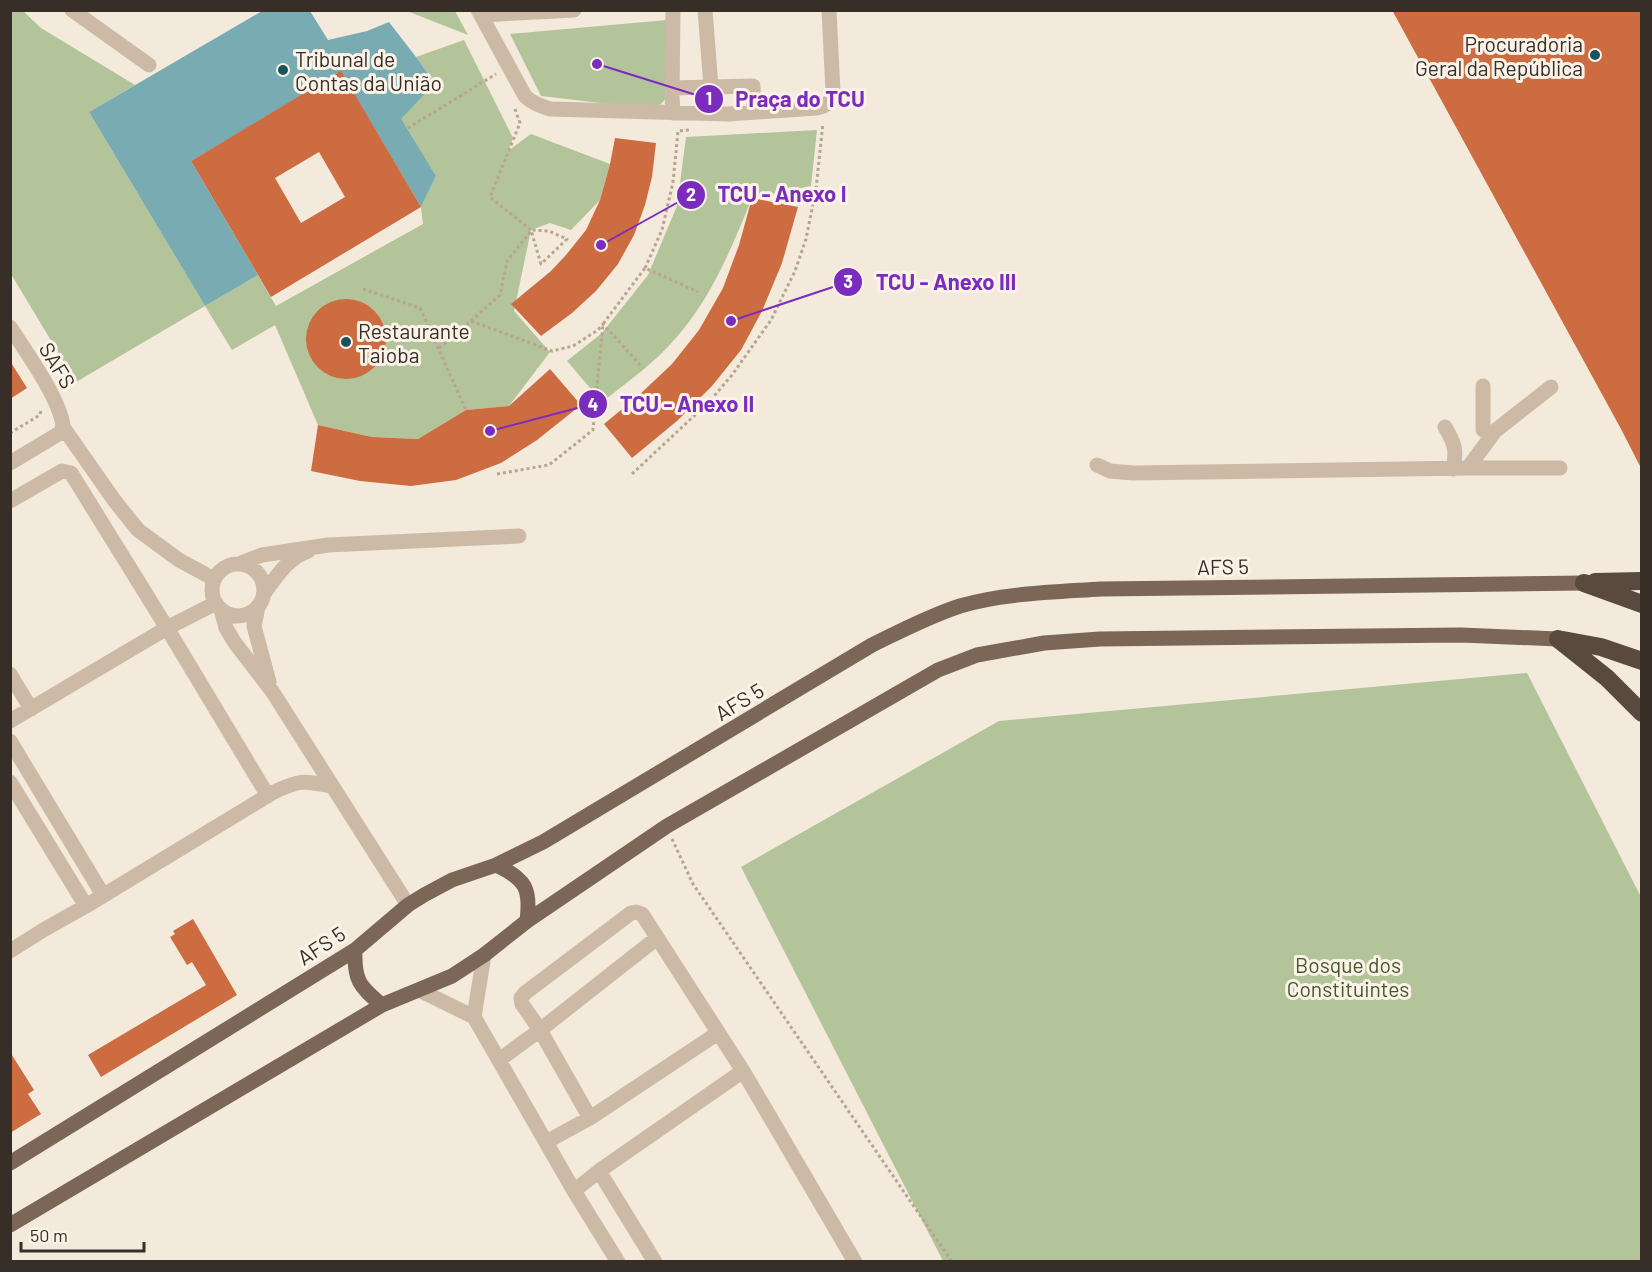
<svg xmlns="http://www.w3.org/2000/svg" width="1652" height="1272" viewBox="0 0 1652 1272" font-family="Barlow,sans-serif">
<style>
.green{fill:#b3c39a}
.water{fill:#79abb2}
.building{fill:#cc6c40;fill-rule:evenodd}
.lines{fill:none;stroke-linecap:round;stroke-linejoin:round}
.path{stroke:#b8a491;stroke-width:3;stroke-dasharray:3 3;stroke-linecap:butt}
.minor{stroke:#ccbaa6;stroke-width:15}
.major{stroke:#7b6658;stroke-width:15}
.highway{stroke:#59493e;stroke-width:18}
.poi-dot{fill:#1b535c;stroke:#fbf3e8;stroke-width:2}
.labels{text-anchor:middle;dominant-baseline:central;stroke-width:6;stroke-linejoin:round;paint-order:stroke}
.poi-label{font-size:21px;fill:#382e28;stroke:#fbf3e8;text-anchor:start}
.street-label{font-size:21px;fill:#382e28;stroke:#fbf3e8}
.park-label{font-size:21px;fill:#44582a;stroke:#fbf3e8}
.leader{fill:none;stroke:#7b2cbf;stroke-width:2}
.callout-dot{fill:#7b2cbf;stroke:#fbf3e8;stroke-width:2}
.mark-label{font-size:18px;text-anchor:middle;font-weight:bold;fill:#fff}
.callout-label{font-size:22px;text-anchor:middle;font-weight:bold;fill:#7b2cbf;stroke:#fbf3e8;stroke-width:6;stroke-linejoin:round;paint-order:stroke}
</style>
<rect width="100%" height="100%" fill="#f3eadb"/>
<path class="green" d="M11,11H23L41,28L135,85L89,112L205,306L258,275L276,306L423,224L421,207L436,176L400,119L435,83L416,57L464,40L513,138L508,151L531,134L610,164L600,200L571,230L550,223L531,230L514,311L550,352L509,406L466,410L418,439L372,437L318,425L275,325L232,350L205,306L76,382L11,274Z
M407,11H455L468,35Z
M667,20L669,94L662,103L652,109L541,96L510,34Z
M817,130L811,186L752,198C732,247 711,299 675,339C654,363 628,382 602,402L567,361L602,333L648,275L677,206L686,137Z
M1527,673L1641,897V1261H943L741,867L999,721Z"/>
<path class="water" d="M262,11H310L328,40L367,31L389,22L416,57L435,83L401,119L436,176L421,207L341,72L191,161L258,275L205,306L89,112Z"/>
<path class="building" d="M1392,10H1641V468L1621,429Z
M341,71L421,207L271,297L191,161ZM319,152L345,197L301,223L275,178Z
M615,138L656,143L652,177L645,205L634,235L618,264L596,291L572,313L541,336L511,304L551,271L566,255L586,230L600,200L610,164Z
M752,198L798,207L782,263L762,311L741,350L712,386L677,421L632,458L604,424L638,396L672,364L699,330L723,288L739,245Z
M306 339a40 40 0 1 1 80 0a40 40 0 1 1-80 0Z
M10,361L27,388L10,399Z
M550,369L581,405L537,440L501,463L456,480L411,486L360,481L311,471L318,425L372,437L418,439L466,410L509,406Z
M193,919L237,995L101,1077L88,1055L206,985L192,962L187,965L170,937L175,934L173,931Z
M10,1052L34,1090L28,1094L41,1114L10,1133Z"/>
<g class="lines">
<path class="path" d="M515,109L520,123L490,197L531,230L541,264L567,239L549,231L531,230
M408,128L496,74
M645,268L662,230L673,182L678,131L690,130
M363,289L420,308L466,410
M471,321L500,295L507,261L531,231
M439,348L471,321L552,351L573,346L598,330L603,324L643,368
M10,433L40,415L41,410
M497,474L549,465L593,430L603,324L645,268L698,292
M632,474L709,402L732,375L771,320L795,271L806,239L816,189L823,123
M672,839L693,884L952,1262"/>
<path class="minor" d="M72,10L149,65
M478,10L525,96C532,103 540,106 550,109L728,114L816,108C826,107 831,103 833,92L829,10
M705,10L711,87
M481,15L574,10
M672,88L753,86L754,112
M673,113L672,96L673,10
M10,327C26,352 61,400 63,427L114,500L138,530L179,560L214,579
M1483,386V430
M1445,427C1455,444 1457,450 1453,469
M10,463L60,433L63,427
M1097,465L1110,471L1133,473L1468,468L1495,431L1551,387
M1468,468H1560
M10,501L62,471L71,473L167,628L268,796
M241,563L262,555L328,545L519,536
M212 590a26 26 0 1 1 52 0a26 26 0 1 1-52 0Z
M265,592C276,577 289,557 308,551
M258,607L254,626L269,682
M221,609L226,628L235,643L272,691L408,905
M10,674L31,709
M10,721L167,628L216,603
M10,741L103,895
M10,782L86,906
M10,951L45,929L86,906L272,793C299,780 302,780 331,786
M419,990L474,1017L574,1191L618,1262
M474,1017L484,955
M499,1060L540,1030L657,938
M590,1118L718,1033
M546,1142L590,1118L540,1030L522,1004L521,998L525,993L631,913L636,912L642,914L743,1071
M599,1171L655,1262
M574,1191L599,1171L743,1071L855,1262"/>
<path class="major" d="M496,865C526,879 531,889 527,921
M355,950C354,980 359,986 382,1005
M10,1163L355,950L408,905L424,895L452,880L496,865L543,842L872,645C901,631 929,616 960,606C1005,593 1055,592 1101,589L1584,583
M10,1225L382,1005L452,976L484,955L527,921L667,826L938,670L977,655L1044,643L1100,639L1461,635L1558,639"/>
<path class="highway" d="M1595,582L1642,581
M1584,583L1642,604
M1558,639L1607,678L1642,713
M1563,640L1601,647L1642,661"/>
</g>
<g class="poi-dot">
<circle cx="1595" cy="55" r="6"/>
<circle cx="283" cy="70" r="6"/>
<circle cx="346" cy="342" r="6"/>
</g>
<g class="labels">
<g class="poi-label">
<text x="1583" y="43" text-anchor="end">Procuradoria<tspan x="1583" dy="24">Geral da República</tspan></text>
<text x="295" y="58">Tribunal de<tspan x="295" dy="24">Contas da União</tspan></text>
<text x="358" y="330">Restaurante<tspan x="358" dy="24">Taioba</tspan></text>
</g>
<g class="street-label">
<text transform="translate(58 365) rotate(59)">SAFS</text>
<text transform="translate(1223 566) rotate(-1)">AFS 5</text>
<text transform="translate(739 701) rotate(-31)">AFS 5</text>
<text transform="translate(321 945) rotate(-33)">AFS 5</text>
</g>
<g class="park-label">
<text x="1348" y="964">Bosque dos<tspan x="1348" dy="24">Constituintes</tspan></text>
</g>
</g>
<path class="leader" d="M597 64L709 99M601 245L691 195M731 321L848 282M490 431L593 404"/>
<g class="callout-dot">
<circle cx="597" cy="64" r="6"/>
<circle cx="601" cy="245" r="6"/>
<circle cx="731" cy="321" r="6"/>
<circle cx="490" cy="431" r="6"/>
<circle cx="709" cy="99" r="15"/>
<circle cx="691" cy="195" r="15"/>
<circle cx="848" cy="282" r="15"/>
<circle cx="593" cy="404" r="15"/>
</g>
<g class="mark-label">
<text x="709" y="105">1</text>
<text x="691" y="201">2</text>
<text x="848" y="288">3</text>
<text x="593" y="411">4</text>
</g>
<g class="callout-label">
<text x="800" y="107">Praça do TCU</text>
<text x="782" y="202">TCU - Anexo I</text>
<text x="946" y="290">TCU - Anexo III</text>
<text x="687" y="412">TCU - Anexo II</text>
</g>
<rect width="1652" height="1272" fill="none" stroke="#382e28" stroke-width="24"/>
<path d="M21 1242v9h123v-9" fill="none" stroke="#382e28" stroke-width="3"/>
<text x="30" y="1242" font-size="18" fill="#382e28" stroke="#fbf3e8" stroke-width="4.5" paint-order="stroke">50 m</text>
</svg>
